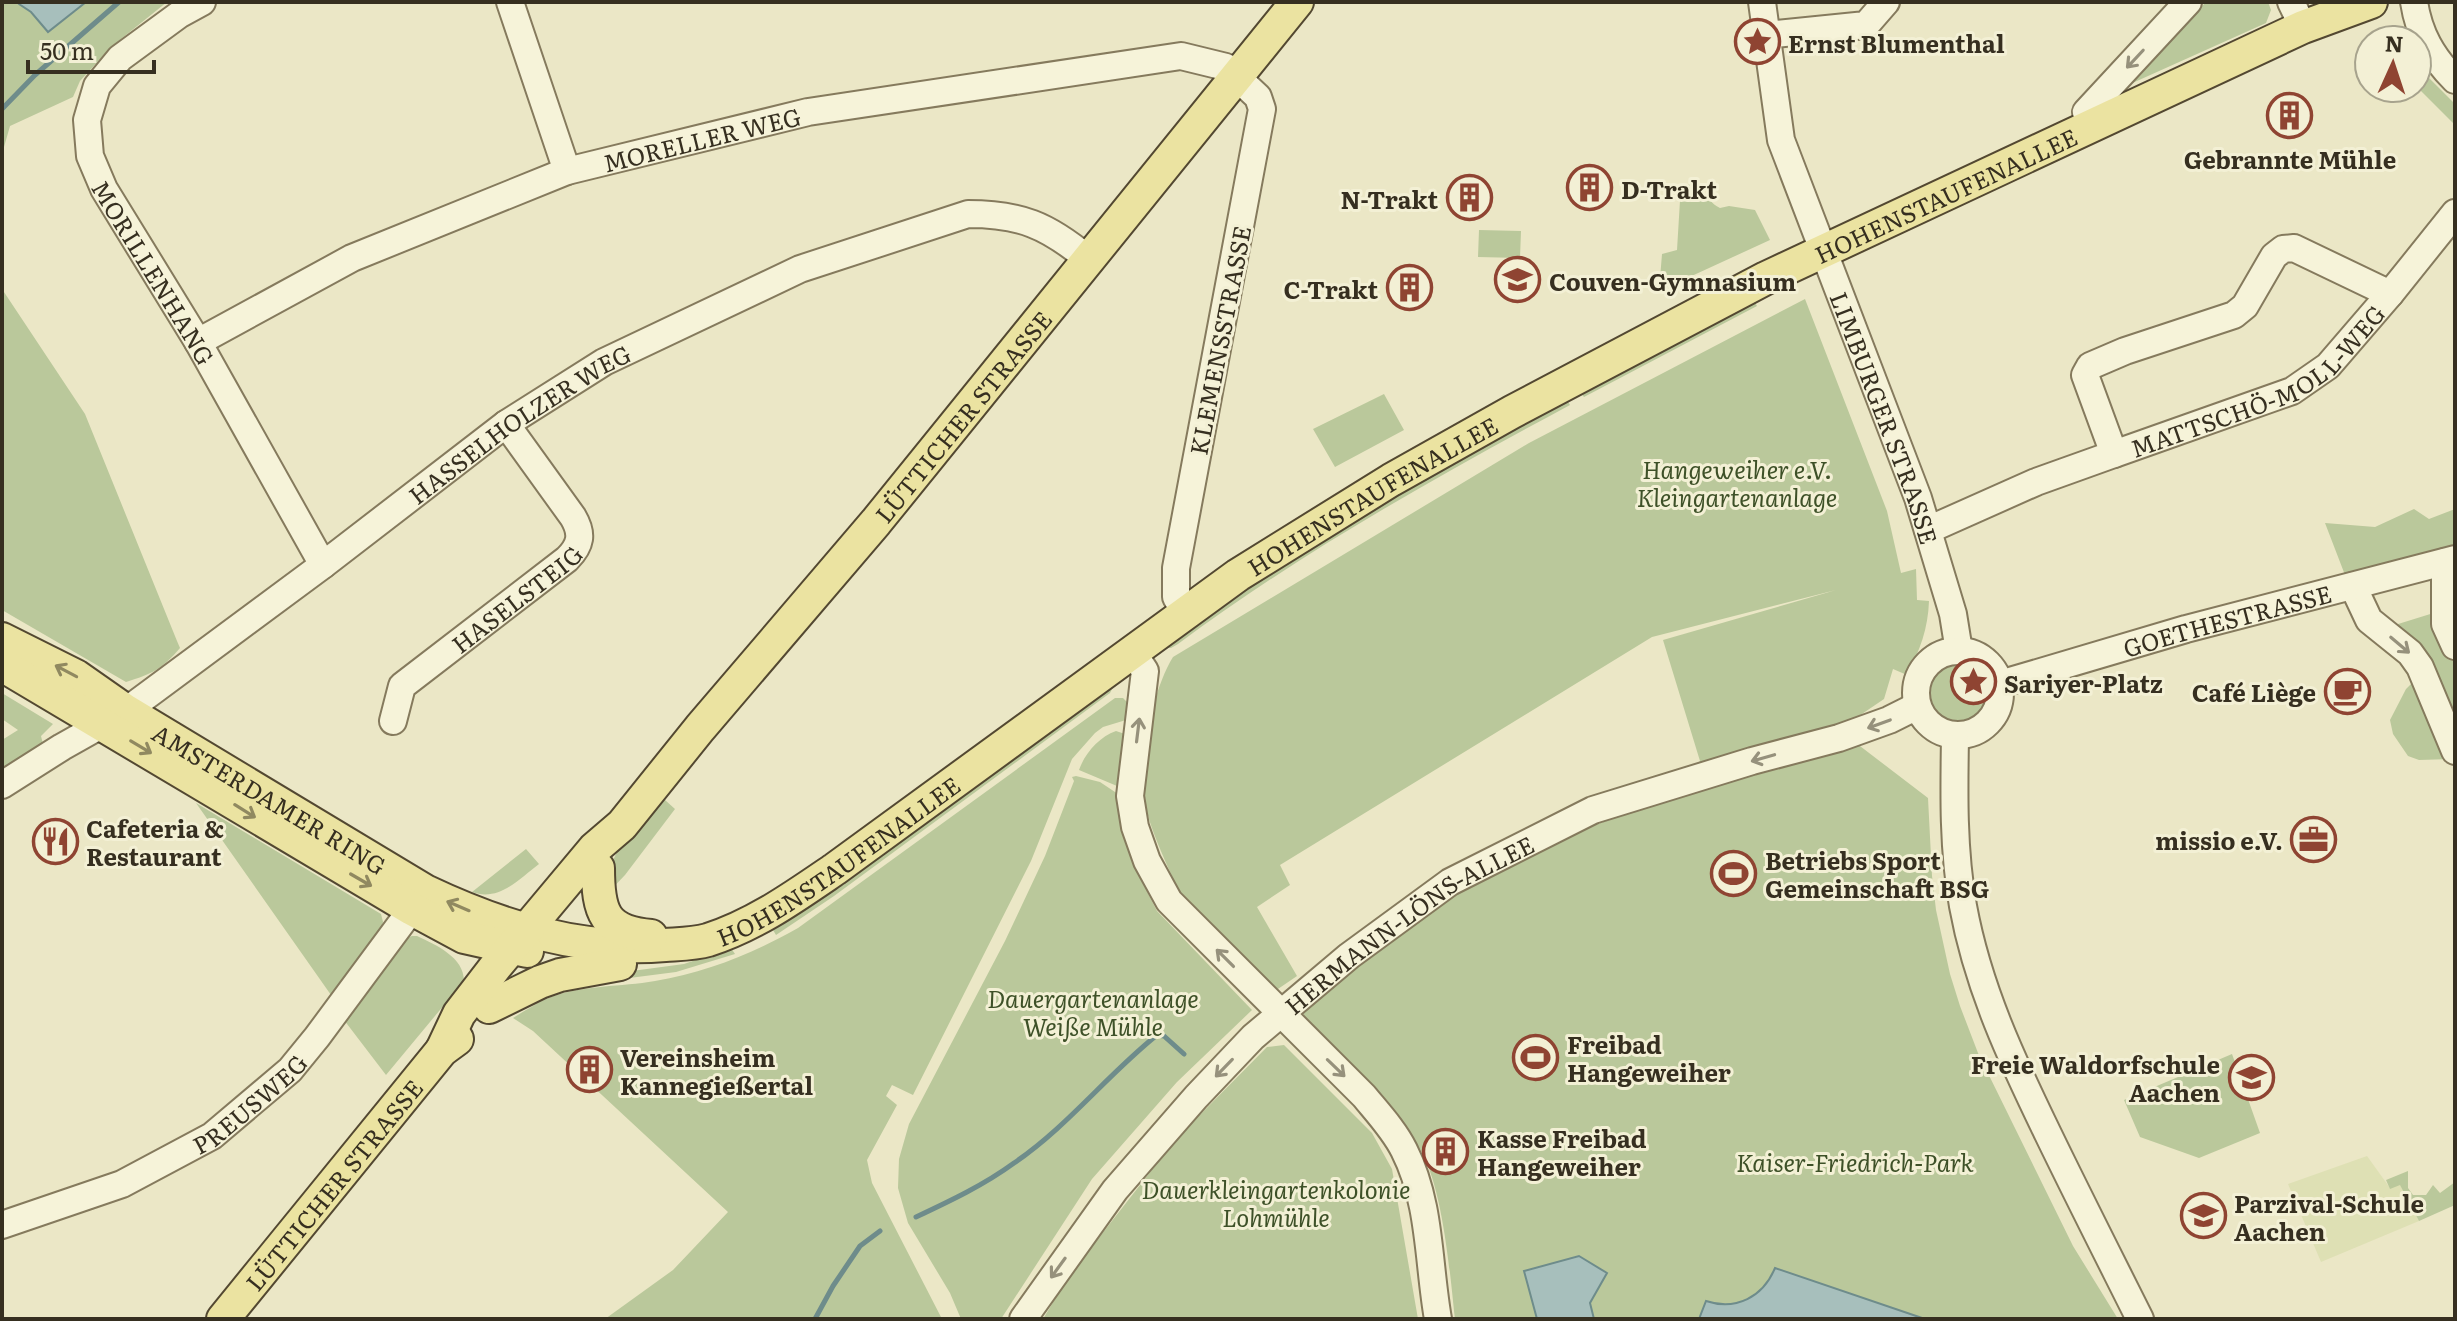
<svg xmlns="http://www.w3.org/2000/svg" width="2457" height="1321" viewBox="0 0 2457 1321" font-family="Literata,serif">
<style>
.farmland{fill:#dee0b4}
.green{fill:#bac89b}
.water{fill:#a7bfbc;stroke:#6e8c8b;stroke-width:2}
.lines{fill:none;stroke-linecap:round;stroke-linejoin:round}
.stream{stroke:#6e8c8b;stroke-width:5}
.minor-casing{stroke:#857a5d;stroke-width:30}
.major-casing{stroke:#534831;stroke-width:36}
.minor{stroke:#f6f3d9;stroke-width:26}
.major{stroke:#ebe3a1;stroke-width:32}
.oneway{stroke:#96917c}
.oneway2{stroke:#908960}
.labels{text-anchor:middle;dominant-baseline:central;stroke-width:6;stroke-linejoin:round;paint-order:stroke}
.poi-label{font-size:24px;font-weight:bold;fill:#362f20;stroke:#f3f0d5;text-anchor:start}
.street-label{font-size:24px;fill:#362f20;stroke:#f3f0d5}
.park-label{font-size:24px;font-style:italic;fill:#3e5128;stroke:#f3f0d5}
</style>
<rect width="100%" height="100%" fill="#ebe7c6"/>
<path class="farmland" d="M2367,1156L2390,1188L2400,1184L2419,1221L2321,1262L2288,1184Z"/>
<path class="green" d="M2,2C27,2 33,14 48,31L86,2H167L111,47L80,81L73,97L10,126L2,154Z
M2206,2H2268L2271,10L2266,23L2128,85Z
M2417,66L2455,104V125L2417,87Z
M1681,184C1710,184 1702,199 1720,208L1729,206L1755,210L1770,240L1659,291L1662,254L1677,250Z
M1479,230L1521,231L1520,258L1478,257Z
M2,289L85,414L177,641L180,648C162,669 152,674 126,682L2,610Z
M1805,299L1887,511L1901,573L1916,569L1917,600L1929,601C1928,629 1920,650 1907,675L1893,669L1884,699L1853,720L1856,743L1928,798L1932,876L1936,910L1950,974L1960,1006L1978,1053L2073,1246L2118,1319H1455C1450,1278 1442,1152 1404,1132L1304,1022V1009L1311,999L1432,908L1544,843L1657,803L1700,761L1663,640L1836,590L1652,637L1280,865L1290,885L1257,907L1297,976L1275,991C1246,963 1199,923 1179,890C1171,876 1149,825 1147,811C1138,766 1150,695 1173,657L1529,443Z
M1754,301L1757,306L1584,397L1580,392Z
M1384,394L1404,430L1335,467L1313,429Z
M1567,400L1570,405C1436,477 1300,553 1178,644L1171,648H1165C1193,627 1220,606 1249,587C1351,518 1459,458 1567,400Z
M2414,509L2429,519L2455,509V546L2345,575L2325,523L2375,527Z
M2440,611L2455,656V742L2382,629Z
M1928 694a31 31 0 1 1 62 0a31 31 0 1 1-62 0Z
M2417,678L2452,759L2419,760L2408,756L2393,734L2390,720L2406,689Z
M1115,683L1110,693L834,896L776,935L773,930L794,916Z
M2,693L53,724L41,736L44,748L2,775V740L18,730L2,719Z
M1115,698H1123L1130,705L1126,720L1103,727L1095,733L1072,759L1031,861L913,1095L892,1085L886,1096L897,1105L867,1160L872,1183L942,1319H605L673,1270L728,1212L533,1031L513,1018C526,1010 538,1002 551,997C584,985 621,987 655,981C707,972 752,954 798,928Z
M1116,731L1125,734L1119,783L1117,786L1079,770C1085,753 1099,737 1116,731Z
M1076,776L1100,782L1118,794L1125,833L1136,870L1157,911L1252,1010L1177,1082L1092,1179L1001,1319H961L950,1293L908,1223L898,1188L899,1159L909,1124L1005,941L1045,856L1074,781L1072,777Z
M665,800L675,809L625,875L605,896C607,885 609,874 612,864C620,838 646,818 665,800Z
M196,803L381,914L383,922L381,929L331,995Z
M526,849L539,864C519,879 499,902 472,892Z
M412,936H417C436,945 464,957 464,981L386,1075L344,1020L407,938Z
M731,948L735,954L676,972L575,985L565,980L684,964Z
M1284,1045L1372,1133L1392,1169L1418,1319H1043L1069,1276L1176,1139L1267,1047Z
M2232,1054L2260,1133L2199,1158L2140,1137L2124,1100Z
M2408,1171V1188L2413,1195H2426L2433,1185L2440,1193L2455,1182V1205L2419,1221L2400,1185L2390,1189L2386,1180Z"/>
<path class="water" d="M16,2H86L48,32L31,12Z
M1579,1256L1607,1273L1590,1303L1594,1319H1537L1524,1271Z
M1775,1268L1925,1319H1699L1706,1301C1736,1311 1763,1297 1775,1268Z"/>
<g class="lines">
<path class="stream" d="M2,109L35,75L119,2
M916,1217C950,1201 984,1185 1014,1163C1067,1127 1107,1075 1157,1035L1164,1036L1184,1054
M815,1319L833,1286L860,1246L880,1231"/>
<defs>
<g id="minor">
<path id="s1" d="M202,2L180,14L120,58L97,86L87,120L90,156L104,189L198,342L323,565"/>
<path d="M510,2L567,171"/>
<path id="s2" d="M1762,2L1781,140L1918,498L1953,614L1959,651"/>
<path d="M2291,2L2303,27"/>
<path d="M2414,2C2419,34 2432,57 2455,80"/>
<path d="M1765,35L1866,25L1886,2"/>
<path d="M2092,125L2086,112L2188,2"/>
<path id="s3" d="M198,342L352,258L567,171L808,112L1181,56L1226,67L1258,97L1262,109L1176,568V597L1185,612"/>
<path id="s4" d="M2114,454L2292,391L2328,366L2390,294"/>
<path d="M1928,530L2036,482L2114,454L2085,375L2090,366L2125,351L2234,315L2245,306L2274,256L2283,249L2294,248L2390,294L2455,213"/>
<path d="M2445,562V624L2455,646"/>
<path d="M2353,586L2369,620L2410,653L2420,667L2455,751"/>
<circle cx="1958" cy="693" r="42"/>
<path d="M1132,651L1145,671L1130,796L1135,827L1147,861L1169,901L1364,1096C1378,1113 1394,1130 1404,1150C1431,1203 1428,1263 1438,1319"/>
<path id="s5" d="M2000,684L2186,629L2455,559"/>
<path id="s6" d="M393,721L402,686L567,559C581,545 583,534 573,517L506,424"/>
<path d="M1955,737C1954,793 1953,850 1963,906C1978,988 2012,1060 2048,1134C2078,1196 2109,1257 2140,1319"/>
<path id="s7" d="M2,785L62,747L126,711L323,565L506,424L604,362L800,269L968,214C1020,214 1047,225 1088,259"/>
<path id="s8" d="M2,1225L122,1184L212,1136L290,1070L317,1037L423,894"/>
<path id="s9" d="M1023,1319L1115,1190L1196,1097L1253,1037L1349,956L1450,882L1593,810L1752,761L1839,738L1889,720L1917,706"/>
</g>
<g id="major">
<path id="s10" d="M2,639L76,676L126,711L425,891C501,927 581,952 665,945C679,944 694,944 708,940C755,925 794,897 835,869L1238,575L1391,480L1512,412L1766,278L2303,27L2371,2"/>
<path d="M2,665L412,909L464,937L527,951"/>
<path d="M598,868C598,912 604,932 651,936"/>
<path d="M489,1007L540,982L560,975L620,964"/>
<path id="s11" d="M442,1050L459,1014L496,966L594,849L622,825L700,728L876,522L1297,2"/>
<path id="s12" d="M223,1319L442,1050L457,1039"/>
</g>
</defs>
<use href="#minor" class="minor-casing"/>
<use href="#major" class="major-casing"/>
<use href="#minor" class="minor"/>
<use href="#major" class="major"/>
</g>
<defs><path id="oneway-shaft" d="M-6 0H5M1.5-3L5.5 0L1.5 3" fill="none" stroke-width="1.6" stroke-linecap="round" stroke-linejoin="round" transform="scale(2)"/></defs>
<g class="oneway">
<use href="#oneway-shaft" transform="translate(2135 59) rotate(133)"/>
<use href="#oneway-shaft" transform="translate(2400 645) rotate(40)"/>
<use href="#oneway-shaft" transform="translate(1879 724) rotate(160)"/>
<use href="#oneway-shaft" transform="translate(1138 730) rotate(-83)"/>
<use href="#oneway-shaft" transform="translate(1763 758) rotate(164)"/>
<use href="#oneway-shaft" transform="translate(1225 958) rotate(-135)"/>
<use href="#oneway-shaft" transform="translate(1224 1068) rotate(134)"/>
<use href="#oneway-shaft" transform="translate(1336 1068) rotate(44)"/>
<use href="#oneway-shaft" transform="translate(1058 1268) rotate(126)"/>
</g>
<g class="oneway2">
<use href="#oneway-shaft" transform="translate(66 671) rotate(-152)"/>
<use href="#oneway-shaft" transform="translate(141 747) rotate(31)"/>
<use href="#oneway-shaft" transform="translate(245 811) rotate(32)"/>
<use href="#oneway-shaft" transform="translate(361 880) rotate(30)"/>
<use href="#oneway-shaft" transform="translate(458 906) rotate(-157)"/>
</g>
<defs>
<symbol id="sight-ring" viewBox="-11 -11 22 22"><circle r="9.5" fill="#f3f0d5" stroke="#8f4432" stroke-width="1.5"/><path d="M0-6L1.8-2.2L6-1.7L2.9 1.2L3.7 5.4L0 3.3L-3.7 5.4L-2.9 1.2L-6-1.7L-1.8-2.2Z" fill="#8f4432"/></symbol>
<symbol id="building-ring" viewBox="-11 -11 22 22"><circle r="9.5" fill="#f3f0d5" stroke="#8f4432" stroke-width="1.5"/><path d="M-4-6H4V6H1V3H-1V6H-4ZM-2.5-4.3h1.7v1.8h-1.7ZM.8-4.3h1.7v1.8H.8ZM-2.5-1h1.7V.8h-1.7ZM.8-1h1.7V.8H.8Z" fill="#8f4432"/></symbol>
<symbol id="school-ring" viewBox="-11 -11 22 22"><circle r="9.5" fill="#f3f0d5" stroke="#8f4432" stroke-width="1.5"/><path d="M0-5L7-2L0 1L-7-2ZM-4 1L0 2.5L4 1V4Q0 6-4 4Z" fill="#8f4432"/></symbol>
<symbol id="cafe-ring" viewBox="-11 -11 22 22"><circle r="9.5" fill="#f3f0d5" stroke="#8f4432" stroke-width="1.5"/><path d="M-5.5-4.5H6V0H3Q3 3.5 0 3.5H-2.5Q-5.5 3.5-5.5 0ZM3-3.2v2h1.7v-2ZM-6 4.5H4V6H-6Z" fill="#8f4432"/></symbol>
<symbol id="office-ring" viewBox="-11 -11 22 22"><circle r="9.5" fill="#f3f0d5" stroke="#8f4432" stroke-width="1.5"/><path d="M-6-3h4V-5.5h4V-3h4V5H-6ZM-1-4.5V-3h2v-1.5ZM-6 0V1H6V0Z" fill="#8f4432"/></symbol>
<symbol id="restaurant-ring" viewBox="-11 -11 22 22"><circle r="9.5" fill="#f3f0d5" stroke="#8f4432" stroke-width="1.5"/><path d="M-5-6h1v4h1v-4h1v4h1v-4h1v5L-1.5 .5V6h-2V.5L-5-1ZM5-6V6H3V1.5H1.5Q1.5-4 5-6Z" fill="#8f4432"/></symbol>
<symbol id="stadium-ring" viewBox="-11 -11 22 22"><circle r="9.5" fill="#f3f0d5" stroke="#8f4432" stroke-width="1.5"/><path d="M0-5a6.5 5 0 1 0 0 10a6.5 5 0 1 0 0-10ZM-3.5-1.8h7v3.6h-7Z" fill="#8f4432"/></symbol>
</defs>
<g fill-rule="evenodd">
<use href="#sight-ring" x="1732" y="16" width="51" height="51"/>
<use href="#building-ring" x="2264" y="90" width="51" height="51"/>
<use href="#building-ring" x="1564" y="162" width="51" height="51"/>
<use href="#building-ring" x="1444" y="172" width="51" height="51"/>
<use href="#school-ring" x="1492" y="254" width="51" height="51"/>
<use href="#building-ring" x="1384" y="262" width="51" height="51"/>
<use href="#sight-ring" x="1948" y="656" width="51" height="51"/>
<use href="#cafe-ring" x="2322" y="666" width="51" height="51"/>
<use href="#office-ring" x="2288" y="814" width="51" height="51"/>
<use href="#restaurant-ring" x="30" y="816" width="51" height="51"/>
<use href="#stadium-ring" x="1708" y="848" width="51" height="51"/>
<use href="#stadium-ring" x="1510" y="1032" width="51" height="51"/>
<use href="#building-ring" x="564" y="1044" width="51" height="51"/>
<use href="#school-ring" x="2226" y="1052" width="51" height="51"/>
<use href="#building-ring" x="1420" y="1126" width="51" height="51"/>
<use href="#school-ring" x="2178" y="1190" width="51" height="51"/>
</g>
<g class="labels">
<g class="poi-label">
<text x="1788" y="42">Ernst Blumenthal</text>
<text x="2290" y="158" text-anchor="middle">Gebrannte Mühle</text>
<text x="1621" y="188">D-Trakt</text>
<text x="1438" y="198" text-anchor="end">N-Trakt</text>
<text x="1549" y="280">Couven-Gymnasium</text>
<text x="1378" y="288" text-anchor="end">C-Trakt</text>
<text x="2004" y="682">Sariyer-Platz</text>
<text x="2316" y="691" text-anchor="end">Café Liège</text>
<text x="86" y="827">Cafeteria &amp;<tspan x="86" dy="28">Restaurant</tspan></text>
<text x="2283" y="839" text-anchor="end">missio e.V.</text>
<text x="1765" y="859">Betriebs Sport<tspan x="1765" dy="28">Gemeinschaft BSG</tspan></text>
<text x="1567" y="1043">Freibad<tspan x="1567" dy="28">Hangeweiher</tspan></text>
<text x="620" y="1056">Vereinsheim<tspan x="620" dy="28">Kannegießertal</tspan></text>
<text x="2220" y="1063" text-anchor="end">Freie Waldorfschule<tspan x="2220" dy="28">Aachen</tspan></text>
<text x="1477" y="1137">Kasse Freibad<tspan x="1477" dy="28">Hangeweiher</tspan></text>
<text x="2234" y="1202">Parzival-Schule<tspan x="2234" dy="28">Aachen</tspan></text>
</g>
<g class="street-label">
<text stroke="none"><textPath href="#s3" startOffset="546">MORELLER WEG</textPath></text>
<text stroke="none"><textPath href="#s10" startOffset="2234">HOHENSTAUFENALLEE</textPath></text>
<text stroke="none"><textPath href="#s1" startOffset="340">MORILLENHANG</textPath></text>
<text transform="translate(1219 340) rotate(-79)">KLEMENSSTRASSE</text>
<text stroke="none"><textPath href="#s4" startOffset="164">MATTSCHÖ-MOLL-WEG</textPath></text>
<text stroke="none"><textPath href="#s11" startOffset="822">LÜTTICHER STRASSE</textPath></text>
<text stroke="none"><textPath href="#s2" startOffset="436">LIMBURGER STRASSE</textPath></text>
<text stroke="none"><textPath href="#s7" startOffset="632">HASSELHOLZER WEG</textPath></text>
<text stroke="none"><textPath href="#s10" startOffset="1586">HOHENSTAUFENALLEE</textPath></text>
<text stroke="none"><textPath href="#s6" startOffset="180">HASELSTEIG</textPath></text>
<text stroke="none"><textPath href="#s5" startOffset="236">GOETHESTRASSE</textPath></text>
<text stroke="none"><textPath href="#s10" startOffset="312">AMSTERDAMER RING</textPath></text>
<text stroke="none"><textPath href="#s10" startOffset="938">HOHENSTAUFENALLEE</textPath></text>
<text stroke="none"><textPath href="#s9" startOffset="558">HERMANN-LÖNS-ALLEE</textPath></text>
<text stroke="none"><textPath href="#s8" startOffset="278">PREUSWEG</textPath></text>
<text stroke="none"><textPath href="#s12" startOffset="174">LÜTTICHER STRASSE</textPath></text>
</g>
<g class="park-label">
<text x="1737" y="468">Hangeweiher e.V.<tspan x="1737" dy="28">Kleingartenanlage</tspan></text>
<text x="1093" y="997">Dauergartenanlage<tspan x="1093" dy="28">Weiße Mühle</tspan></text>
<text x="1855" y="1161">Kaiser-Friedrich-Park</text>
<text x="1276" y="1188">Dauerkleingartenkolonie<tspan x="1276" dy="28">Lohmühle</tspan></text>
</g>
</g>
<rect width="2457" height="1321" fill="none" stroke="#362f20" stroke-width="8"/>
<g transform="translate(2393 64) rotate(3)"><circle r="38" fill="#f3f0d5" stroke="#a7a38d" stroke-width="2"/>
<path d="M0-6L14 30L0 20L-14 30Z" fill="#8f4432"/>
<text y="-12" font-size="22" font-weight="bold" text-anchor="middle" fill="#362f20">N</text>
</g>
<path d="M28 60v12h126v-12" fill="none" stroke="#362f20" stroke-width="4"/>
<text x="40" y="60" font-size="24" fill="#362f20" stroke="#f3f0d5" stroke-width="6" paint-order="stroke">50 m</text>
</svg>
